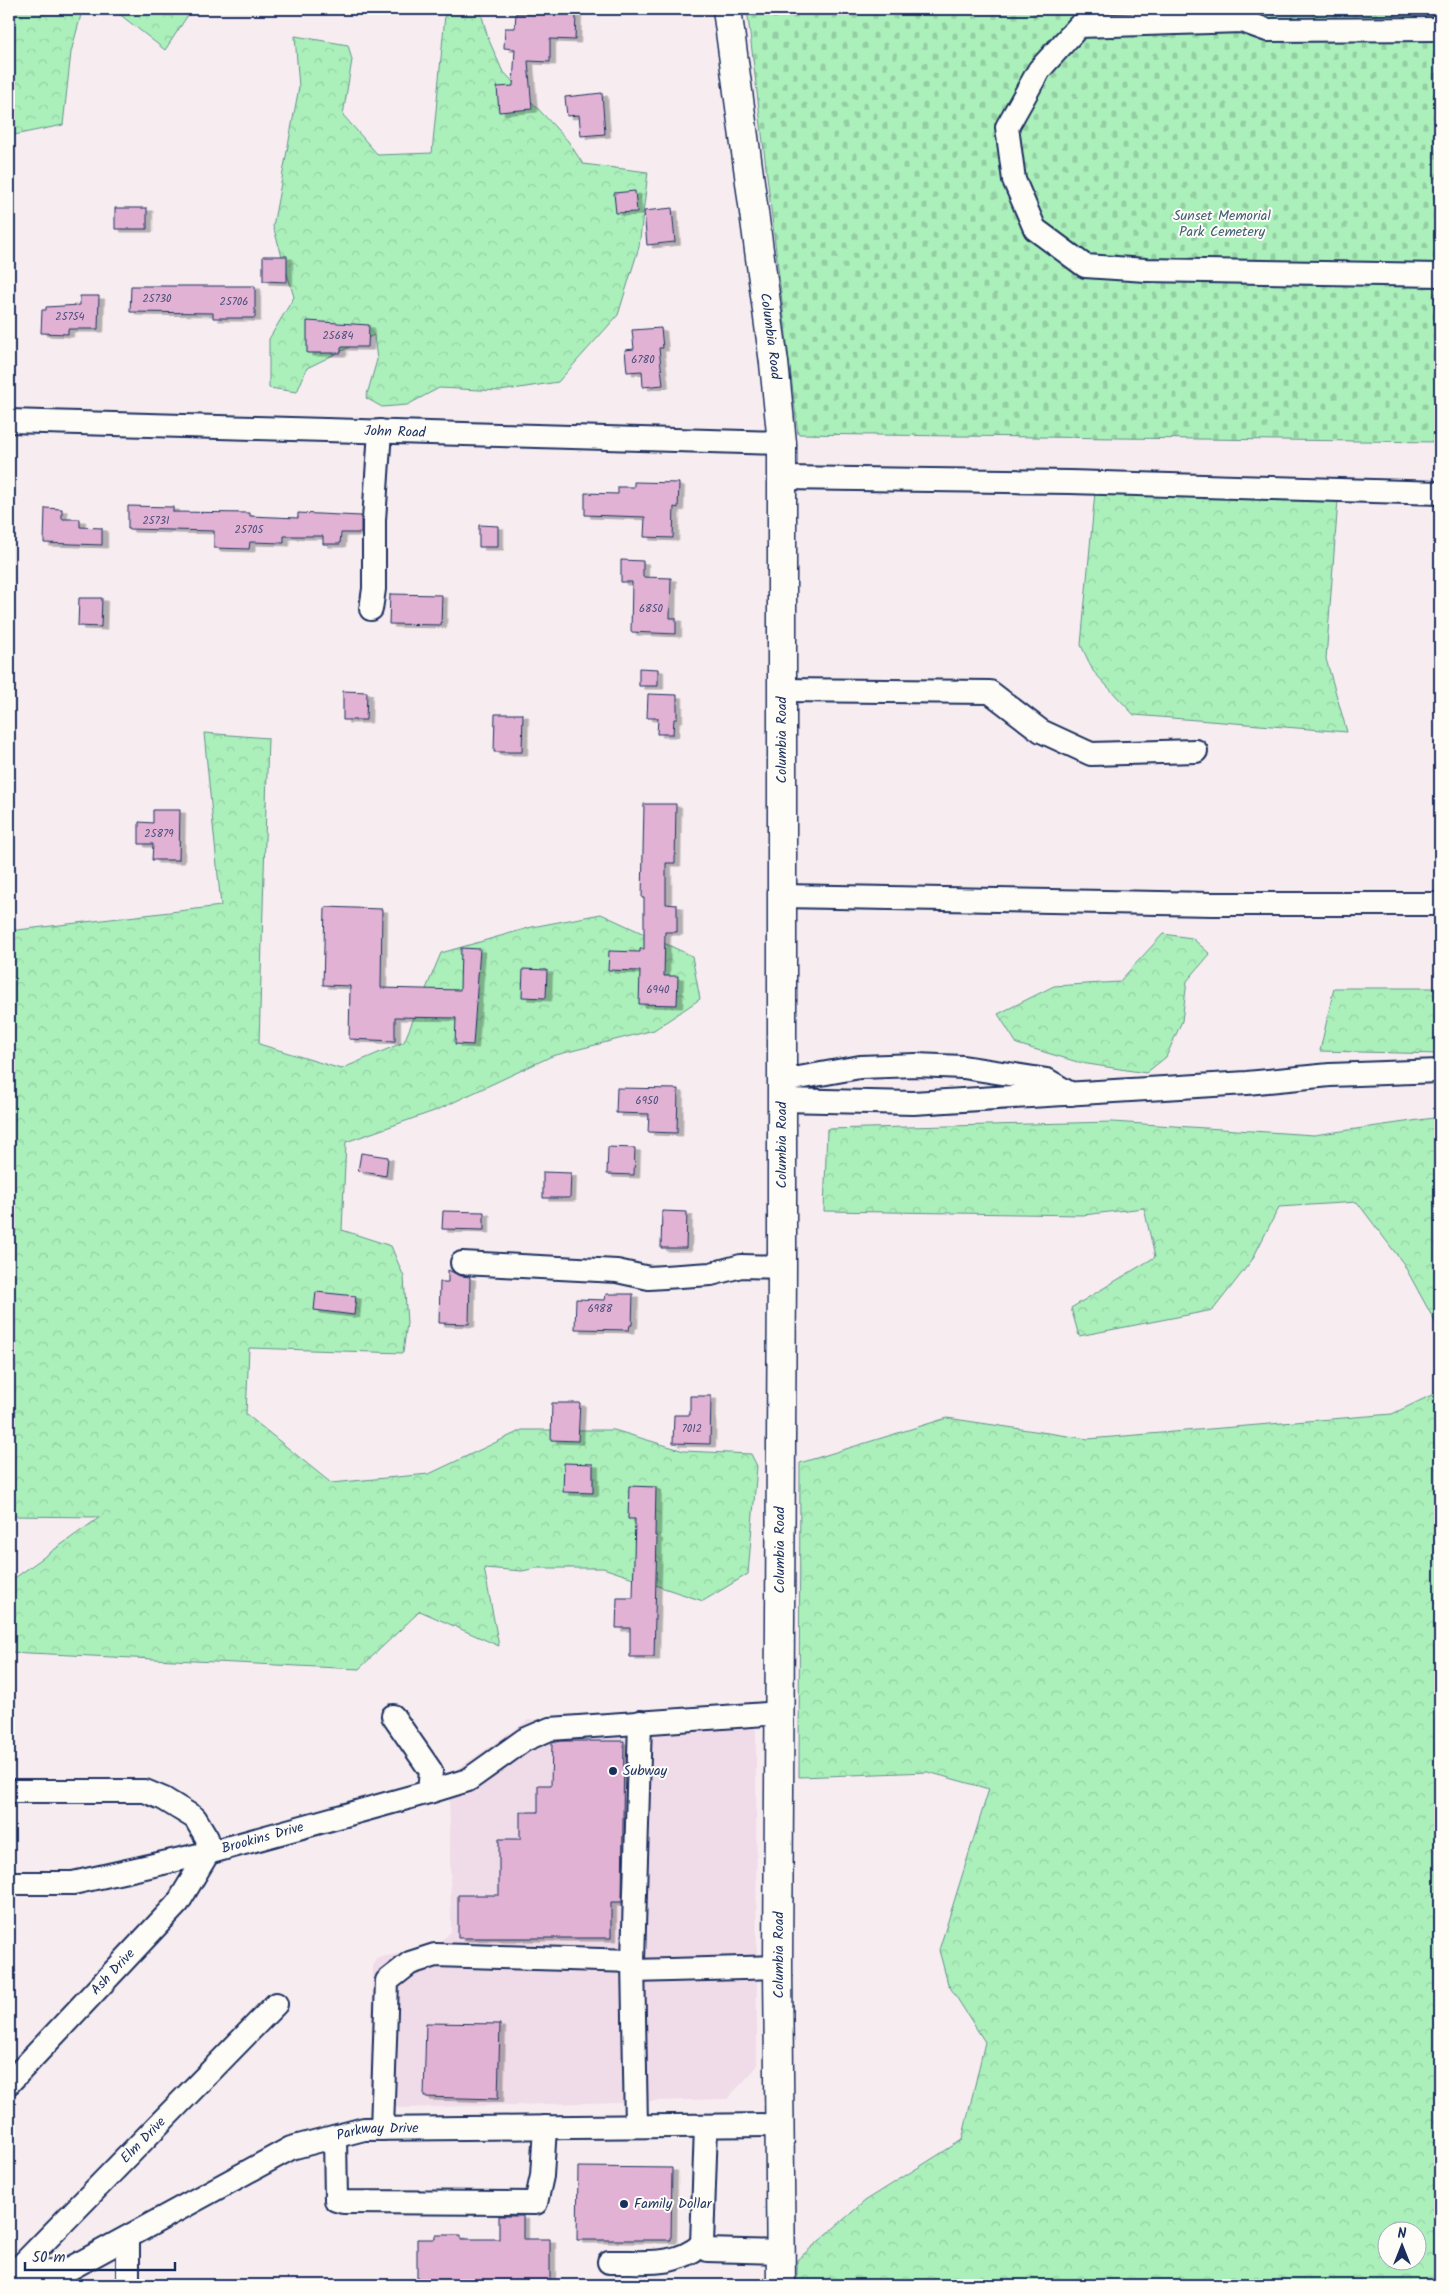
<svg xmlns="http://www.w3.org/2000/svg" width="1449" height="2294" viewBox="0 0 1449 2294" font-family="Kalam,sans-serif">
<style>
.built{fill:#f0dbe8}
.forest{fill:url(#forest-crowns);stroke:#63908c;fill-rule:evenodd}
.cemetery{fill:url(#cemetery-stones);stroke:#63908c}
.building{fill:#e1b2d4;stroke:#1b2f5e;filter:url(#shadow)}
.lines{fill:none;stroke-linecap:round;stroke-linejoin:round}
.minor-casing{stroke:#1b2f5e;stroke-width:26}
.major-casing{stroke:#1b2f5e;stroke-width:31}
.minor{stroke:#fdfcf7;stroke-width:22}
.major{stroke:#fdfcf7;stroke-width:28}
.poi-dot{fill:#1b2f5e;stroke:#fdfcf7;stroke-width:2}
.labels{text-anchor:middle;dominant-baseline:central;stroke-width:4;stroke-linejoin:round;paint-order:stroke}
.number-label{font-size:11px;fill:#4c507c}
.park-label{font-size:14px;fill:#3f5f75;stroke:#fdfcf7}
.street-label{font-size:14px;fill:#1b2f5e;stroke:#fdfcf7}
.poi-label{font-size:14px;fill:#1b2f5e;stroke:#fdfcf7;text-anchor:start}
</style>
<defs>
<pattern id="forest-crowns" width="20" height="18" patternUnits="userSpaceOnUse" patternTransform="scale(1.25)"><rect width="20" height="18" fill="#abf0bb"/><path d="M2 6a3 3 0 1 1 6 0M12 15a3 3 0 1 1 6 0" fill="none" stroke="#93cea3"/></pattern>
<pattern id="cemetery-stones" width="16" height="16" patternUnits="userSpaceOnUse" patternTransform="scale(1.25)"><rect width="16" height="16" fill="#abf0bb"/><path d="M2 7V4a2 2 0 0 1 4 0v3zM10 15v-3a2 2 0 0 1 4 0v3z" fill="#93cea3"/></pattern>
<filter id="shadow"><feDropShadow dx="5.5" dy="3" stdDeviation="0" flood-color="#0004"/></filter>
</defs>
<rect width="100%" height="100%" fill="#f7edf0"/>
<filter id="ink" filterUnits="userSpaceOnUse"><feTurbulence type="fractalNoise" baseFrequency=".02" numOctaves="2"/><feDisplacementMap in="SourceGraphic" scale="10" xChannelSelector="R" yChannelSelector="G"/><feConvolveMatrix kernelMatrix="1 2 1 2 8 2 1 2 1" color-interpolation-filters="sRGB"/></filter>
<g filter="url(#ink)">
<path class="built" d="M743,1704L756,1731L757,2067L727,2099L400,2108L369,2102L373,1967L376,1958L434,1947L451,1932L449,1775L528,1720Z"/>
<path class="forest" d="M9,9H85L82,11L71,52L63,125L9,136Z
M113,9H192L165,50Z
M461,9H480L488,38L502,70L568,141L583,164L648,172L639,247L618,315L558,382L500,391L439,388L407,405L382,407L366,398L377,360L374,335L307,368L297,392L269,388V339L294,297L273,226L299,87L295,36L348,45L352,60L343,115L378,155L432,153L445,15Z
M1095,492L1338,500L1326,659L1347,732L1134,715L1093,671L1081,645Z
M204,733L268,738L259,1044L341,1069L404,1042L441,953L532,927L601,914L692,956L700,999L654,1030L552,1056L437,1110L346,1142L342,1230L391,1246L404,1277L407,1323L403,1353L249,1348L246,1414L331,1483L429,1474L522,1430H614L684,1451L751,1454L757,1466L748,1574L703,1601L603,1568H537L522,1571L484,1568L499,1646L420,1611L359,1669L9,1652V1582L100,1517L9,1516V931L221,906Z
M1163,934L1192,938L1210,954L1187,981L1182,1021L1166,1057L1146,1073L1081,1063L1017,1044L998,1014L1054,986L1119,982Z
M1334,988H1440V1054L1320,1051Z
M1440,1117V1331L1403,1263L1357,1202L1279,1207L1252,1260L1213,1310L1079,1336L1071,1308L1155,1257L1144,1208L1083,1215L824,1211L827,1129L1112,1122L1314,1135Z
M1440,1391V2285H797V2260L865,2201L962,2140L985,2042L948,1984L939,1950L989,1789L928,1772L799,1777L800,1463L947,1418L1088,1439L1392,1414ZM1386,2232H1416V2262H1386Z"/>
<path class="cemetery" d="M747,9H1440V442L798,434Z"/>
<path class="building" d="M516,13L576,14L575,40L550,39V62L528,61L532,109L499,112L497,87L513,86L515,49L504,48L505,28H515Z
M602,93L605,134L581,136L579,115L567,116L565,97Z
M635,191L637,212L616,213L614,193Z
M115,208H147V229H115Z
M672,208L675,242L647,245L644,211Z
M263,256H287V282L263,281Z
M131,286H255V318H213V313L130,312Z
M80,296H99L98,329H68V334L41,333L42,310H46V307L80,305Z
M307,321L369,325L368,347H341V353H307Z
M661,328L663,348H659L663,385L643,387L642,371L627,372L625,350L634,349L632,330Z
M634,482L679,483L678,508L674,507L673,538L644,537L645,517L585,515V493L618,494V487H634Z
M128,506L173,507V512L250,513V516L298,518V513L361,516V533H341L340,544H323V536H284V543L250,542L249,549L214,548V531L128,529Z
M45,508L62,509V519H80V527L102,528V545L44,543Z
M479,525L498,526V547H479Z
M621,560L643,561V577L671,578L670,618H676V634L631,632L632,582H621Z
M390,594L442,595L441,625L389,624Z
M79,598H102L101,627L78,626Z
M639,668L658,669V686H639Z
M343,691L367,692L366,720H343Z
M648,694L677,695V719H674L673,734H657L658,718H647Z
M495,714H523L522,752H494Z
M644,804H676L675,863H666V904L677,905V932H665L664,976H678L677,1005L639,1004L640,971L608,970L609,951L640,952V949H644V898H642Z
M153,810H180L179,860H152L153,844H139V822L153,823Z
M325,907L382,909L381,988L460,990L461,948L480,949L473,1045L455,1044L456,1018L395,1017V1041L349,1039L350,986L323,985Z
M523,969L547,970L546,998L522,997Z
M617,1088L678,1089L677,1133L648,1132L649,1114L616,1113Z
M608,1147L635,1148L634,1175L607,1174Z
M361,1153L388,1157L386,1176L358,1171Z
M543,1172L571,1173L570,1198H543Z
M443,1211L484,1212V1230L442,1229Z
M662,1211L687,1212L686,1248H661Z
M448,1270L461,1276L470,1277L469,1324L439,1323L440,1282H448Z
M316,1292L356,1296L354,1315L314,1310Z
M606,1294H633L632,1325H630L629,1330L575,1329L576,1299L605,1300Z
M690,1396H711L710,1444L673,1443L674,1415H690Z
M552,1403H580L578,1441L551,1440Z
M564,1463L593,1464V1493L563,1492Z
M629,1486L656,1487L655,1536H657L654,1657H630V1628H616L617,1598H633L635,1519H628Z
M561,1741H624L622,1902H611V1938H458V1895H499V1839H520V1812H538V1785H551L552,1743Z
M426,2023L500,2024L498,2099L424,2097Z
M578,2167L672,2168L671,2240H577Z
M499,2216H523V2239H550V2283H417V2239H435V2235H461V2239H499Z"/>
<g class="lines">
<defs>
<g id="minor">
<path d="M1440,29L1267,30L1242,21L1079,26L1039,70L1007,127L1014,180L1035,229L1085,266L1146,270L1440,275"/>
<path id="s1" d="M9,421L782,443"/>
<path d="M782,478L1070,482L1440,493"/>
<path d="M371,609L374,589V520L380,431"/>
<path d="M782,690L990,692L1041,731L1091,754L1196,751"/>
<path d="M782,896L1213,904H1440"/>
<path d="M782,1081L860,1067L916,1065L963,1067L1047,1080L1071,1094"/>
<path d="M782,1100L913,1103L1247,1083L1330,1075L1440,1071"/>
<path d="M462,1263L617,1271L649,1278L711,1274L741,1266L782,1267"/>
<path d="M9,1791H145L164,1799L195,1818L207,1838L208,1853L178,1903L9,2083"/>
<path d="M429,1792L468,1780L524,1740L550,1729L780,1713"/>
<path id="s2" d="M9,1883H73L208,1853L429,1792L431,1771L393,1716"/>
<path d="M634,1971L778,1967"/>
<path d="M636,2126L633,1961L640,1722"/>
<path d="M706,2126L702,2244L707,2250L780,2252"/>
<path d="M382,2129L387,1981L410,1963L435,1955L633,1961"/>
<path d="M335,2137L336,2200L343,2202L536,2203L542,2176L545,2127"/>
<path d="M128,2238V2285"/>
<path d="M609,2262C643,2261 675,2268 702,2244"/>
<path id="s3" d="M9,2277L69,2269L291,2148L364,2129L780,2125"/>
<path id="s4" d="M10,2277L276,2004"/>
</g>
<g id="major">
<path id="s5" d="M727,9L774,363L782,443V1267L778,1967L781,2285"/>
</g>
</defs>
<use href="#minor" class="minor-casing"/>
<use href="#major" class="major-casing"/>
<use href="#minor" class="minor"/>
<use href="#major" class="major"/>
</g>
</g>
<g class="poi-dot">
<circle cx="613" cy="1771" r="5"/>
<circle cx="624" cy="2204" r="5"/>
</g>
<g class="labels">
<g class="number-label">
<text x="157" y="299">25730</text>
<text x="234" y="302">25706</text>
<text x="70" y="317">25754</text>
<text x="338" y="336">25684</text>
<text x="643" y="360">6780</text>
<text x="156" y="521">25731</text>
<text x="249" y="530">25705</text>
<text x="651" y="609">6850</text>
<text x="159" y="834">25879</text>
<text x="658" y="990">6940</text>
<text x="647" y="1101">6950</text>
<text x="600" y="1309">6988</text>
<text x="692" y="1429">7012</text>
</g>
<g class="park-label">
<text x="1222" y="216">Sunset Memorial<tspan x="1222" dy="16">Park Cemetery</tspan></text>
</g>
<g class="street-label">
<text stroke="none"><textPath href="#s5" startOffset="330">Columbia Road</textPath></text>
<text stroke="none"><textPath href="#s1" startOffset="386">John Road</textPath></text>
<text transform="translate(782 740) rotate(-90)">Columbia Road</text>
<text transform="translate(782 1145) rotate(-90)">Columbia Road</text>
<text transform="translate(780 1550) rotate(-90)">Columbia Road</text>
<text stroke="none"><textPath href="#s2" startOffset="259">Brookins Drive</textPath></text>
<text transform="translate(779 1955) rotate(-90)">Columbia Road</text>
<text transform="translate(113 1972) rotate(-47)">Ash Drive</text>
<text stroke="none"><textPath href="#s3" startOffset="402">Parkway Drive</textPath></text>
<text stroke="none"><textPath href="#s4" startOffset="191">Elm Drive</textPath></text>
</g>
<g class="poi-label">
<text x="623" y="1771">Subway</text>
<text x="634" y="2204">Family Dollar</text>
</g>
</g>
<rect width="1449" height="2294" fill="none" stroke="#fdfcf7" stroke-width="30"/>
<rect x="15" y="15" width="1419" height="2264" fill="none" stroke="#1b2f5e" stroke-width="2" filter="url(#ink)"/>
<g transform="translate(1402 2246)"><circle r="24" fill="#fdfcf7" stroke="#a3aaba"/>
<path d="M0-4L9 19L0 12L-9 19Z" fill="#1b2f5e"/>
<text y="-8" font-size="14" font-weight="bold" text-anchor="middle" fill="#1b2f5e">N</text>
</g>
<path d="M25 2262v8h150v-8" fill="none" stroke="#1b2f5e" stroke-width="2.5"/>
<text x="32" y="2262" font-size="15" fill="#1b2f5e" stroke="#fdfcf7" stroke-width="4" paint-order="stroke">50 m</text>
</svg>
